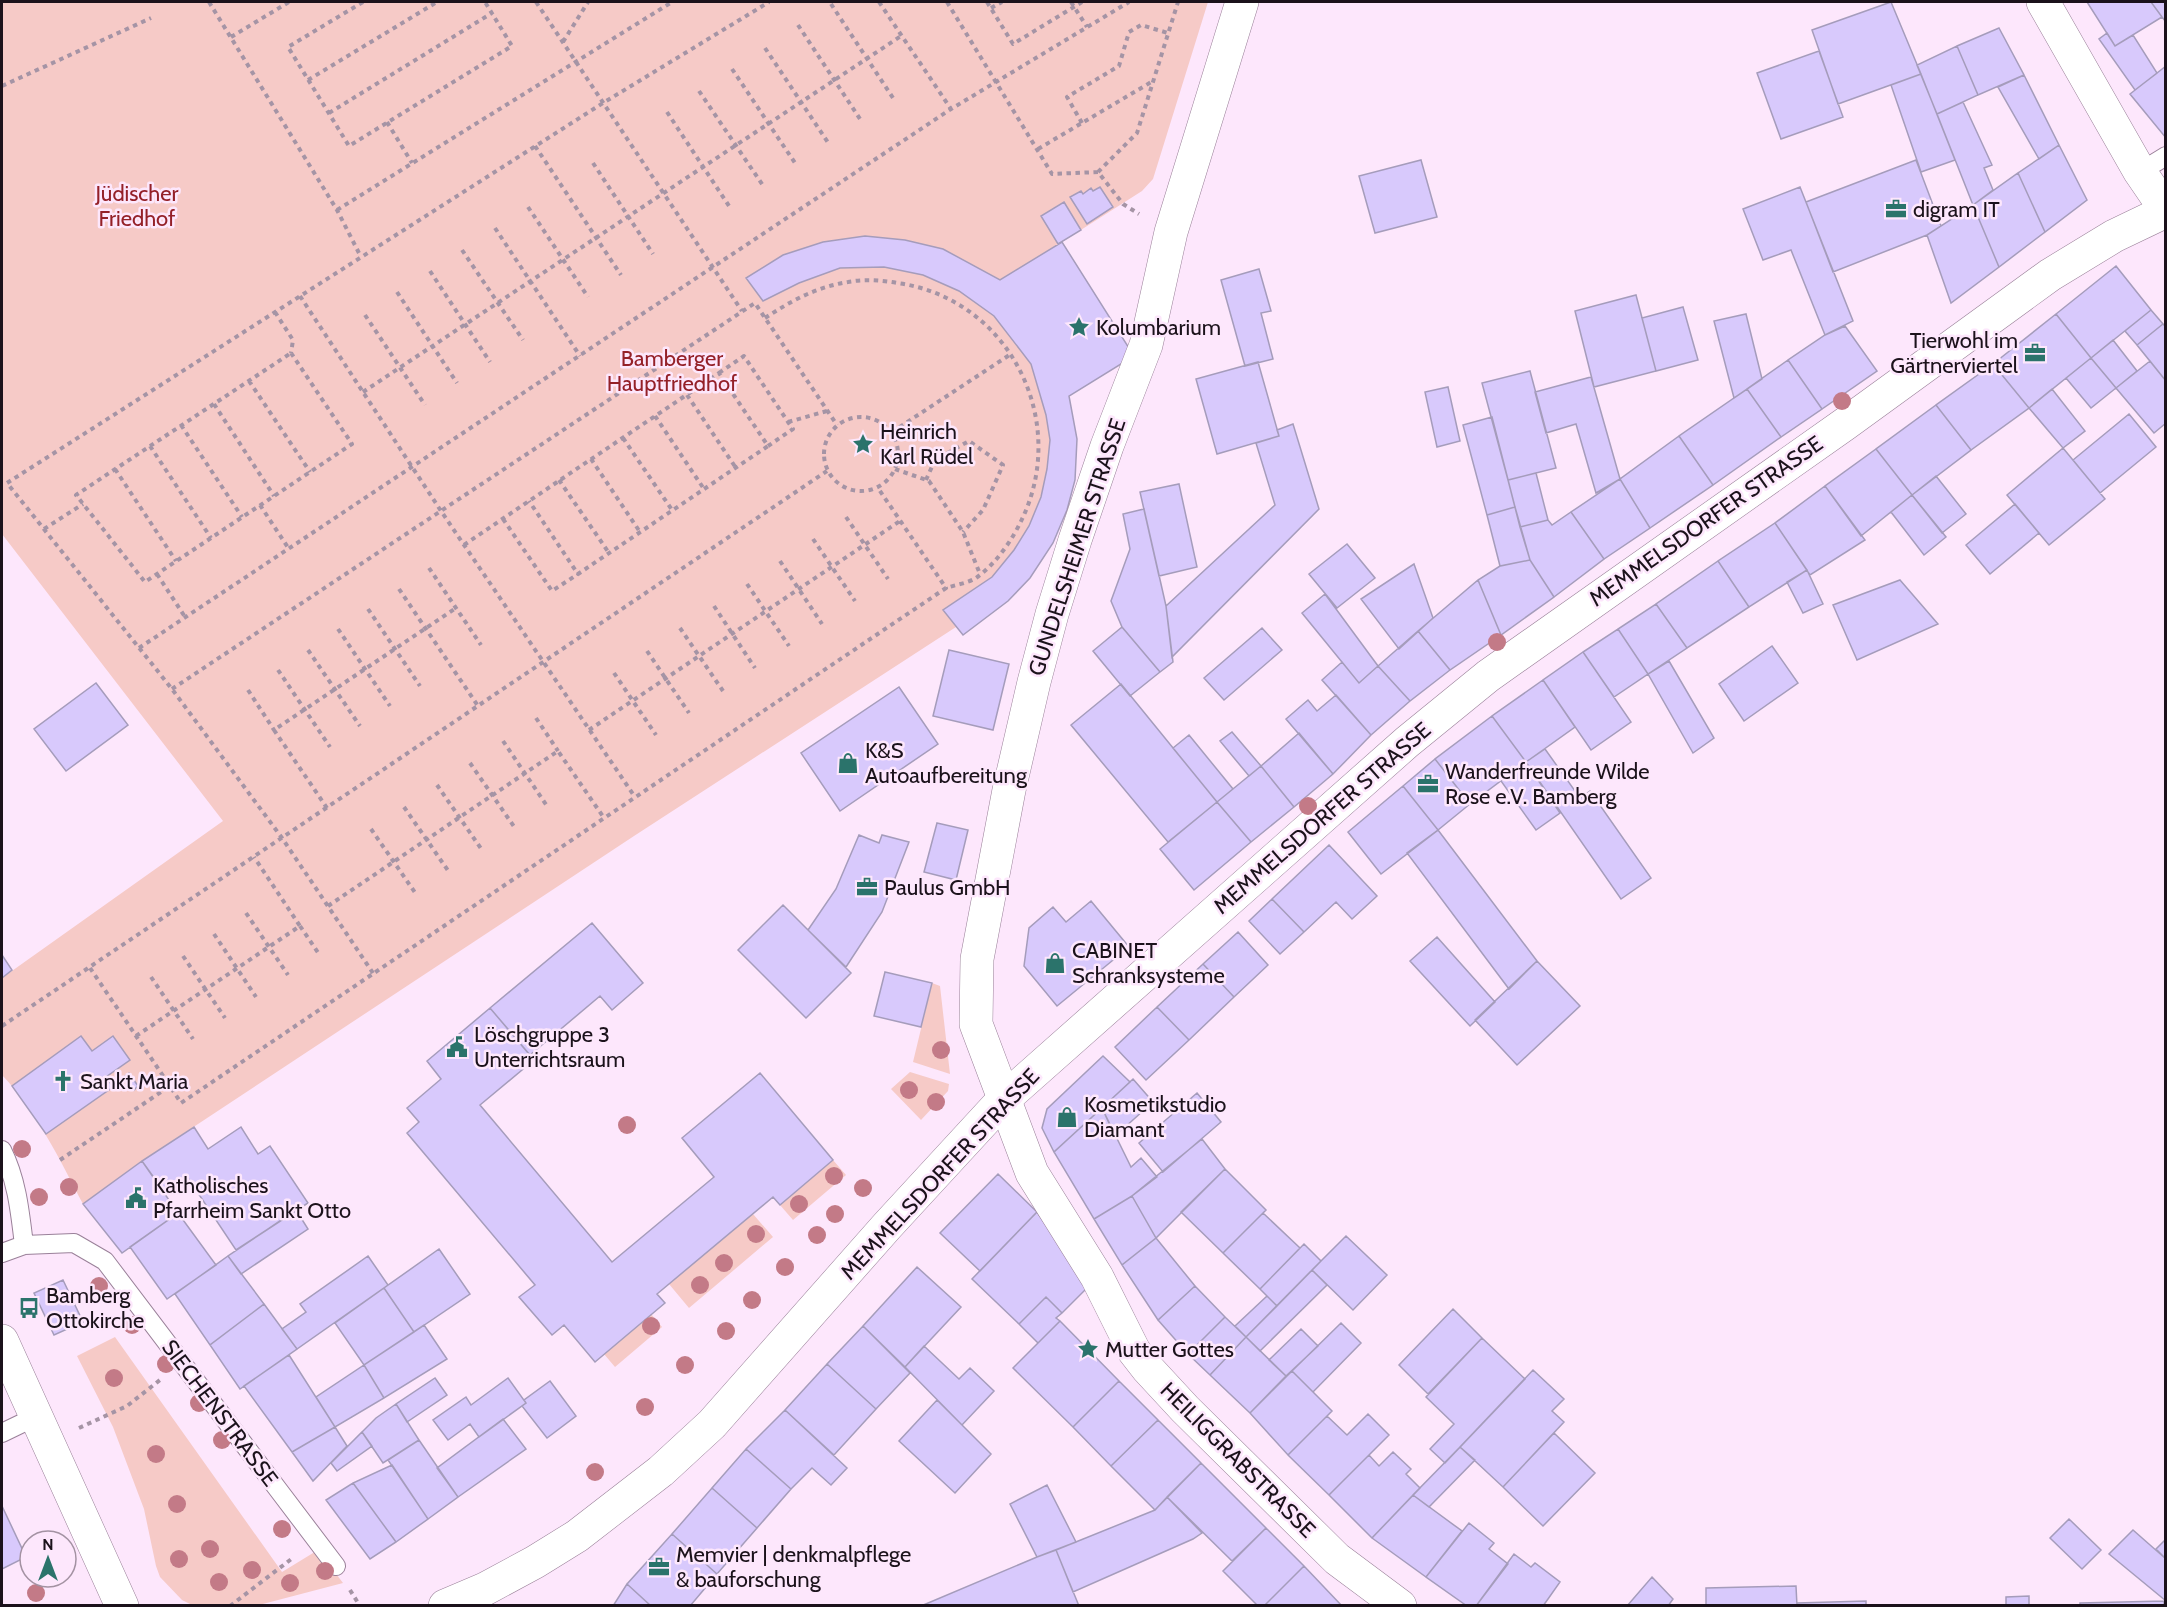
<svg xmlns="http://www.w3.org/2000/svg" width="2167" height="1607" viewBox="0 0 2167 1607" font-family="Cabin,sans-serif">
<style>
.green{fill:#f6cac7}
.building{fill:#d8c9fc;stroke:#a59cbb;stroke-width:1.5}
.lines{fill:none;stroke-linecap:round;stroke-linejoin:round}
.service-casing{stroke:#9a8199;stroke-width:20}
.minor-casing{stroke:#9a8199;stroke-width:34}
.tertiary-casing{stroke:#9a8199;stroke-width:34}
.secondary-casing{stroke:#9a8199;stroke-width:34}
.path{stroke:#a594a5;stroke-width:4;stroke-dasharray:4.5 4.5;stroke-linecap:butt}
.service{stroke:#fff;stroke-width:18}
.minor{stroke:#fff;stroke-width:33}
.tertiary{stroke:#fff;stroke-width:33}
.secondary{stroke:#fff;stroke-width:33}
.tree{fill:#c37a87}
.labels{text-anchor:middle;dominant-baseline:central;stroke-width:5;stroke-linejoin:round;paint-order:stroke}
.park-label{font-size:22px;fill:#942028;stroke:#fde7fc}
.poi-label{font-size:22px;fill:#1b121b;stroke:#fde7fc;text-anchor:start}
.street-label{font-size:22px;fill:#1b121b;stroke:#fde7fc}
</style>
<rect width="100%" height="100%" fill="#fde7fc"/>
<path class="green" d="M2,2H1208L1153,179L1142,191L1062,242L1134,356L1069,396L1077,439L1075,480L1067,510L1030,578L1008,601L963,635L956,627L634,836L142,1161L83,1204C60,1160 37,1112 2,1075V978L223,821L2,534Z
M932,983L940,986L950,1074L913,1062Z
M910,1072L949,1084L948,1091L921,1120L891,1089Z
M833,1160L846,1175L793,1220L780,1205Z
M753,1214L773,1237L689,1308L669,1284Z
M651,1314L662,1327L615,1367L604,1354Z
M115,1337L282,1572L318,1550L343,1583L259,1605H192L182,1600L160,1577L156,1566L144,1509L113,1427L77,1356Z"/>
<path class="building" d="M1891,2L1921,74L1838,104L1812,30Z
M2087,2H2151L2162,17L2115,46Z
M2151,2H2166V22L2162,17Z
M1999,28L2024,75L1978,95L1957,46Z
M2107,33L2115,46L2133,35L2157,73L2135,90L2099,39Z
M1957,46L1978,95L1937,114L1917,65Z
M1819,51L1843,117L1781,139L1757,73Z
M2166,66V138L2130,94Z
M1921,74L1955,160L1921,172L1891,85Z
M2024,75L2059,145L2039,159L1998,87Z
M1963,102L1992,165L1984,168L1993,190L1973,205L1937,114Z
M2059,145L2087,200L2045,232L2018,173Z
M1421,160L1437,217L1375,233L1359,176Z
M1916,160L1941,226L1927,235L1833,272L1806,202Z
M2018,173L2045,232L1999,267L1973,205Z
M1100,187L1113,207L1087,224L1070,197L1081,191L1083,194L1091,188L1093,191Z
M1800,187L1853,321L1825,335L1791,250L1763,260L1743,209Z
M1064,202L1081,230L1058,244L1041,216Z
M1973,205L1999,267L1951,303L1927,235Z
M865,236L905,240L943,249L1000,280L1062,242L1134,356L1069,396L1077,439L1075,480L1067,510L1053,543L1030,578L1008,601L963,635L943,610L992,577L1014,550L1029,526L1041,497L1047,469L1050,440L1046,415L1031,364L994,316L959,291L923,275L884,267L840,268L799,283L763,301L746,278L783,255L823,242Z
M2116,266L2151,310L2091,358L2056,314Z
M1259,269L1271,311L1261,313L1273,359L1245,366L1221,280Z
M1636,295L1656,371L1594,387L1575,311Z
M1683,307L1698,360L1656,371L1642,318Z
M2151,310L2163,324L2137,345L2125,331Z
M1746,314L1762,379L1734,398L1714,321Z
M2056,314L2091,358L2029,408L1993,364Z
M2163,324L2166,327V381L2137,345Z
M1845,326L1877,371L1822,409L1788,360L1825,335Z
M2113,340L2137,371L2116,388L2091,358Z
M2091,358L2116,388L2091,408L2066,378Z
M1788,360L1822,409L1781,437L1747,389Z
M2150,361L2166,381V423L2154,433L2116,388Z
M1258,362L1279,436L1217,454L1196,379Z
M1993,364L2029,408L1971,450L1936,405Z
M1530,371L1556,468L1508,480L1482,383Z
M1591,377L1620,479L1596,493L1576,424L1546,433L1535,392Z
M1448,387L1460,441L1437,447L1425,392Z
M1747,389L1781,437L1713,485L1679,436Z
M2052,389L2085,431L2063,448L2029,408Z
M1936,405L1971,450L1912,495L1876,449Z
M2129,414L2156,447L2100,493L2073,460Z
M1492,417L1515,507L1487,515L1463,425Z
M1293,424L1319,509L1172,657L1166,606L1275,505L1256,443L1279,436L1277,430Z
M1679,436L1713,485L1650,528L1620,479Z
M2063,448L2105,499L2049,545L2007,495Z
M1876,449L1912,495L1861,536L1825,486Z
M1536,473L1548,520L1520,527L1508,480Z
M1936,476L1966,514L1942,533L1912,495Z
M1620,479L1650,528L1604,559L1571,512Z
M1179,484L1197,567L1159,576L1140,492Z
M1825,486L1865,540L1810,575L1775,523Z
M1912,495L1946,537L1924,555L1891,512Z
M2015,504L2039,533L1990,574L1966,545Z
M1515,507L1530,560L1500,566L1487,515Z
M1144,509L1166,606L1173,662L1160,672L1122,627L1111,601L1130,549L1123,514Z
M1571,512L1604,559L1554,597L1530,560L1520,527L1548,520L1552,525Z
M1775,523L1807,570L1749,607L1718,561Z
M1347,544L1375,578L1337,608L1309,574Z
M1530,560L1554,597L1501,635L1478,580L1500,566Z
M1718,561L1749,607L1687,648L1656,604Z
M1414,564L1433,618L1399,649L1361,599Z
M1807,570L1823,604L1803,613L1787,582Z
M1478,580L1501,635L1450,670L1418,631Z
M1900,580L1938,624L1857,660L1833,605Z
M1325,594L1378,666L1359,683L1302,613Z
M1656,604L1687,648L1648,674L1618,629Z
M1122,627L1160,672L1130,696L1093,651Z
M1262,628L1282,650L1224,700L1204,678Z
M1618,629L1648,674L1614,697L1583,652Z
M1418,631L1450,670L1410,701L1378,666Z
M1772,646L1798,683L1744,721L1719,684Z
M949,650L1009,664L993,730L933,716Z
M1583,652L1631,722L1591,750L1543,680Z
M1669,661L1714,738L1693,753L1648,674Z
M1342,662L1359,683L1378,666L1410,701L1371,735L1322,680Z
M1543,680L1575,727L1526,762L1492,716Z
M96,683L128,725L66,771L34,729Z
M1121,684L1217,802L1168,842L1071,725Z
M899,687L938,744L840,811L801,753Z
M1336,695L1371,735L1333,774L1286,719L1308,700L1317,711Z
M1492,716L1526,762L1470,804L1435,759Z
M1232,732L1261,766L1249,776L1220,741Z
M1299,733L1333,774L1294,807L1261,766Z
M1189,735L1233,789L1217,802L1173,748Z
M1545,749L1580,798L1590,791L1651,878L1621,899L1526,762Z
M1435,759L1470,804L1438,830L1403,786Z
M1526,762L1560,813L1536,830L1501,781Z
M1261,766L1294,807L1251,842L1217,802Z
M1403,786L1438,830L1381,874L1348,832Z
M1217,802L1251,842L1194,890L1160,849Z
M937,823L968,830L956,880L924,872Z
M1438,830L1537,961L1509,989L1407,853Z
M859,835L879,843L882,835L909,842L882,912L846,967L808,930L836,889Z
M1329,845L1377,896L1352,919L1336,902L1304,932L1272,899Z
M1272,899L1304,932L1280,954L1249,921Z
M1091,901L1129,947L1057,1006L1024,966L1029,928L1053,907L1066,922Z
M783,905L851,973L806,1018L738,950Z
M592,923L643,983L612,1010L600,996L530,1055L490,1008Z
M1238,932L1268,965L1234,997L1203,964Z
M1437,937L1495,1002L1470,1026L1410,961Z
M2,955L12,970L2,978Z
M1537,961L1580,1006L1517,1065L1475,1020Z
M1203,964L1234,997L1189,1040L1157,1007Z
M885,972L932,983L921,1027L874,1016Z
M1157,1007L1189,1040L1146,1080L1115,1047Z
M490,1008L534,1060L480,1105L612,1262L714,1177L682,1138L760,1073L833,1160L780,1205L773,1197L657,1294L665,1303L595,1362L564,1325L552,1335L519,1297L535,1285L407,1133L419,1122L407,1108L441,1079L427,1061Z
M81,1036L92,1051L113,1036L130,1060L106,1077L113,1087L46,1134L12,1086Z
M1103,1056L1130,1082L1054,1152L1042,1128L1047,1109Z
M129,1073L138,1086L134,1090L125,1076Z
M1133,1079L1153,1102L1115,1136L1102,1108Z
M1197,1093L1221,1122L1163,1172L1139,1143Z
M1102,1108L1131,1167L1141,1158L1157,1177L1132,1196L1094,1219L1054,1152Z
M194,1127L208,1149L241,1127L258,1154L270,1146L308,1203L236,1250L188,1178L165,1193L142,1161Z
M1202,1139L1225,1169L1156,1238L1132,1196Z
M142,1161L178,1213L122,1253L83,1204Z
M1225,1169L1266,1210L1223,1253L1181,1212Z
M998,1174L1037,1212L980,1271L940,1233Z
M1132,1196L1156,1238L1122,1265L1094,1219Z
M296,1210L308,1229L241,1274L228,1256Z
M1037,1212L1089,1286L1062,1313L1046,1297L1019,1324L972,1279Z
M178,1213L216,1265L167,1299L130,1247Z
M1263,1213L1300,1248L1260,1289L1223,1253Z
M1346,1236L1387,1275L1353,1310L1312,1270Z
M1156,1238L1195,1286L1158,1320L1122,1265Z
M1304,1244L1321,1261L1277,1306L1260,1289Z
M439,1249L470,1294L414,1332L384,1288Z
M228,1256L264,1304L210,1345L175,1294Z
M368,1256L388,1285L297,1349L282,1329L306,1312L300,1304Z
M917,1267L961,1307L905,1367L863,1326Z
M1312,1270L1327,1285L1260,1351L1246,1337Z
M63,1280L83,1322L54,1335L34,1293Z
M1195,1286L1225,1317L1188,1354L1158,1320Z
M384,1288L414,1332L364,1365L335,1323Z
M1267,1296L1277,1306L1246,1337L1235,1326Z
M1046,1297L1062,1313L1056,1318L1060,1321L1038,1343L1019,1324Z
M264,1304L297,1349L240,1389L210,1345Z
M1453,1309L1482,1338L1428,1394L1399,1365Z
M1225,1317L1246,1337L1210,1375L1188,1354Z
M1060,1321L1119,1381L1073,1427L1013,1368Z
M1341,1323L1361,1343L1313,1392L1292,1371Z
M424,1325L447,1359L384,1398L364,1365Z
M863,1326L910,1373L876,1409L827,1364Z
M1301,1329L1318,1346L1286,1376L1269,1360Z
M1246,1337L1286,1376L1250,1413L1210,1375Z
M1482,1338L1525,1379L1445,1463L1430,1449L1454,1424L1426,1397Z
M924,1346L959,1379L970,1368L994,1391L962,1425L905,1367Z
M289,1355L335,1427L292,1452L244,1386Z
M827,1364L876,1409L834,1455L785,1410Z
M364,1365L384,1398L335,1427L316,1397Z
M1533,1370L1564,1399L1552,1411L1564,1422L1503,1487L1460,1447Z
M1292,1371L1332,1411L1288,1455L1250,1413Z
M435,1378L447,1395L407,1422L396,1404Z
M508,1378L526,1403L479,1437L470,1424L448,1440L433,1420L466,1397L471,1405Z
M550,1381L576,1416L547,1438L522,1406L526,1403L524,1400Z
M1119,1381L1158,1420L1111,1466L1073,1427Z
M937,1400L991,1454L955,1493L899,1441Z
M396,1404L419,1440L383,1463L362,1432L376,1418Z
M785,1410L847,1468L831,1485L812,1468L791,1489L746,1449Z
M1368,1414L1389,1435L1329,1495L1288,1455L1327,1416L1347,1435Z
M503,1419L526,1449L458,1497L437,1468Z
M1158,1420L1201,1463L1155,1510L1111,1466Z
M335,1427L347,1446L313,1481L292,1452Z
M362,1432L372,1446L337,1471L331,1463Z
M1554,1433L1595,1473L1543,1526L1503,1487Z
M419,1440L458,1497L428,1519L388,1460Z
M1460,1447L1475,1460L1429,1507L1413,1495Z
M746,1449L791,1489L757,1528L712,1488Z
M1393,1452L1411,1469L1406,1474L1420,1488L1372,1538L1329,1495L1369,1455L1379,1466Z
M1201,1463L1266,1528L1232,1561L1167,1497Z
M392,1465L428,1519L396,1542L353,1483Z
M353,1483L396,1542L370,1559L326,1500Z
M1047,1485L1076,1542L1037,1557L1010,1504Z
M712,1488L757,1528L717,1574L672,1534Z
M1413,1495L1462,1531L1426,1577L1372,1538Z
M1167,1497L1202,1533L1193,1539L1073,1592L1056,1550L1155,1510Z
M2,1506L26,1557L2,1569Z
M2069,1519L2101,1550L2082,1569L2050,1538Z
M1469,1523L1494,1543L1489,1549L1508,1564L1476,1606H1467L1426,1577Z
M1266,1528L1304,1566L1264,1606H1258L1223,1571Z
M2133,1530L2166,1559V1601L2109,1554Z
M672,1534L717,1574L690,1606H651L627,1584Z
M2166,1539V1559L2156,1549Z
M1056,1550L1079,1606H921L1037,1557Z
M1514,1554L1531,1567L1535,1563L1560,1582L1548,1599L1543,1606H1476Z
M1304,1566L1342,1606H1264Z
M1652,1577L1673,1599L1668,1606H1627Z
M627,1584L651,1606H613Z
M1796,1586L1797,1606H1706V1588Z
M2029,1596V1606H2006V1597Z
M1866,1601V1606H1797V1603Z
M2164,1601V1606H2080V1603Z"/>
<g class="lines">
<defs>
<path id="service" d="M2140,172L2166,156
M2,1150C17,1180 20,1212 24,1245
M2,1253L24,1245L74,1243L105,1261L336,1566
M2,1433L35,1417"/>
<path id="minor" d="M1242,2L1171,232L1146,345L1107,446L1075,540L1052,614L1034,682L1009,790L977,959L976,1024L1032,1173L1097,1277L1134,1351L1148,1369L1185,1409L1337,1559L1400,1606"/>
<path id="tertiary" d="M2043,2L2140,172L2166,210"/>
<path id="secondary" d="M2,1341L122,1606
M445,1606L485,1589L535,1562L577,1536L661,1471L712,1424L887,1226L1004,1099L1407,742L1488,676L1845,424L2050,275L2114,236L2166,211"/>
</defs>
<use href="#service" class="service-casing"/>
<use href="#minor" class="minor-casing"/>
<use href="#tertiary" class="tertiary-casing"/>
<use href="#secondary" class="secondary-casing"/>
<path class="path" d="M209,2L337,210L361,257
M363,2L288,47L349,146L512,46L485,2
M536,2L742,311
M879,2L951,109
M947,2L1052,174L1098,172L1123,204L1139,214
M987,2L1013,44L1082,2
M1071,2L1087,27
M831,4L895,101
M991,8L1002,2
M798,25L862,122
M231,37L289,2
M563,42L588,2
M765,48L829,144
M732,69L797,166
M308,80L437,2
M2,86L151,18
M699,91L764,187
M667,112L731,209
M329,113L492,13
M387,122L412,163
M1082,123L1067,97L1119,66L1129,32L1141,25L1168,33
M535,146L621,275
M1038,149L1153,81
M593,163L653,254
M1098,172L1137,133L1178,2
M528,207L588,297
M337,210L672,2
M495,228L580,356
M462,250L523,340
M430,271L490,362
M397,292L457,383
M300,296L441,511L635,797
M275,312L293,340L291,353
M365,315L425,405
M765,318C791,301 816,287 848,282C864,279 881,280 897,283C1008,298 1069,418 1023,517C1013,539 996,564 976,578C968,583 955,585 946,588
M291,353L352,444L145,582L76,495Z
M719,373L744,356L788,422L793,429L768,446
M249,381L310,472
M363,392L901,36
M687,395L736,468
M214,404L274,496
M655,416L704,489
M824 454a37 37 0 1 1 74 0a37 37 0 1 1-74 0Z
M788,422L827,411
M181,425L242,517
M892,432L1011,354
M623,438L672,510
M150,446L211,538
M591,459L640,532
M115,469L176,561
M895,469L929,481L963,532L980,574
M559,480L609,553
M926,480L935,460L969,441L1003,465L983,510L963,532
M260,505L289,549
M846,517L888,579
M503,519L552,591L578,574
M44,529L83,504
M813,539L855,601
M464,545L529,501L719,373L768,446L578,574L529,501
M780,561L822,624
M429,568L481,645
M157,574L185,617
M747,584L789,646
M399,589L478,706
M714,606L755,668
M368,609L420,686
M680,628L723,691
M338,629L390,706
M139,648L951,109L1129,2
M308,650L360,726
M647,651L689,713
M278,670L330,747
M614,673L656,735
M172,689L755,303L837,425
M248,690L274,730
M536,718L558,751
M589,730L900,521
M503,741L547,806
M470,763L515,828
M437,785L482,850
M404,807L449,872
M327,808L274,730L456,608
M371,829L416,894
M328,906L558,751L604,818
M246,913L288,975
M300,926L319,954
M214,934L256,997
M183,956L225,1018
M90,968L170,1086
M373,973L282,838L172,689L7,483L603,103L769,2
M151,977L193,1039
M2,1026L827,471
M136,1036L300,926L254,857
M60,1160L170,1086L181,1103L946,588L878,488
M79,1428L127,1406L160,1380
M350,1590L360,1606
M230,1606L294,1557"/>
<use href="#service" class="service"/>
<use href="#minor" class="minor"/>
<use href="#tertiary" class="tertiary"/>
<use href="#secondary" class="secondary"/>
</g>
<g class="tree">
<circle cx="1842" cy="401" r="9"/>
<circle cx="1497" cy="642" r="9"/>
<circle cx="1308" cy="806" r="9"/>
<circle cx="941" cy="1050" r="9"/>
<circle cx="909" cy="1090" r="9"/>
<circle cx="936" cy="1102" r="9"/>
<circle cx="627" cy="1125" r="9"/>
<circle cx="22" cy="1149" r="9"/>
<circle cx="834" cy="1176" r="9"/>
<circle cx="69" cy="1187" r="9"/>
<circle cx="863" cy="1188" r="9"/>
<circle cx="39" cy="1197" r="9"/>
<circle cx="799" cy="1204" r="9"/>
<circle cx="835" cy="1214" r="9"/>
<circle cx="756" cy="1234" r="9"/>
<circle cx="817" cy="1235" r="9"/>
<circle cx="724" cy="1263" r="9"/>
<circle cx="785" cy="1267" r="9"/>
<circle cx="700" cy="1285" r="9"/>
<circle cx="99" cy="1286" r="9"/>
<circle cx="752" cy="1300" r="9"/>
<circle cx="132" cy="1325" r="9"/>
<circle cx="651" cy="1326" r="9"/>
<circle cx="726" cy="1331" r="9"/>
<circle cx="166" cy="1364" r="9"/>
<circle cx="685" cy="1365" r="9"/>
<circle cx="114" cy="1378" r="9"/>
<circle cx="199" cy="1403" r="9"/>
<circle cx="645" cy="1407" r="9"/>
<circle cx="222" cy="1440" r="9"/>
<circle cx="156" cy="1454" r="9"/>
<circle cx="595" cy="1472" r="9"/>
<circle cx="177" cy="1504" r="9"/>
<circle cx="282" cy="1529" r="9"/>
<circle cx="210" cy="1549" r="9"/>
<circle cx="179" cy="1559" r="9"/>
<circle cx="252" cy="1570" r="9"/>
<circle cx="325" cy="1571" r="9"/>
<circle cx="219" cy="1582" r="9"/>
<circle cx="290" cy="1583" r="9"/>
<circle cx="36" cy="1593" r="9"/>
</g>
<defs>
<symbol id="office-bare" viewBox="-9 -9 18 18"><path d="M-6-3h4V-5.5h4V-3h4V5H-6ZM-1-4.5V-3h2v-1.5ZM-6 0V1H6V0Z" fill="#2b736b" stroke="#fde7fc" stroke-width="2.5" paint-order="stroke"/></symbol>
<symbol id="sight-bare" viewBox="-9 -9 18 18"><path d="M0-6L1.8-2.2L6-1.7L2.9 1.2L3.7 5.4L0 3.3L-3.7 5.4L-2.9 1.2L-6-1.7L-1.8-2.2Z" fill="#2b736b" stroke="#fde7fc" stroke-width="2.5" paint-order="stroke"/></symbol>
<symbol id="shop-bare" viewBox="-9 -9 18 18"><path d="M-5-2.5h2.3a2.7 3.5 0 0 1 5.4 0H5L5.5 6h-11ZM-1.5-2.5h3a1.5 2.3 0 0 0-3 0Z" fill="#2b736b" stroke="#fde7fc" stroke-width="2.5" paint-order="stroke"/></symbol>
<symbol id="civic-bare" viewBox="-9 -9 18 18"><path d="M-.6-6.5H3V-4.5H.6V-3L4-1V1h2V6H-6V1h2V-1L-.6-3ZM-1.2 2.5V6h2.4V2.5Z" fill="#2b736b" stroke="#fde7fc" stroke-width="2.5" paint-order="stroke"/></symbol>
<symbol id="church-bare" viewBox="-9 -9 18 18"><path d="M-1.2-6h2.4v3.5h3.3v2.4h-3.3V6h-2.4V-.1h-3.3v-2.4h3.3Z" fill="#2b736b" stroke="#fde7fc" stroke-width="2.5" paint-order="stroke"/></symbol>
<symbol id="bus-bare" viewBox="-9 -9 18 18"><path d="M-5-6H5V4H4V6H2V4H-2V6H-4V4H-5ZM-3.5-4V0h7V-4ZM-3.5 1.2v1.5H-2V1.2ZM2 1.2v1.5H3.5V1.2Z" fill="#2b736b" stroke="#fde7fc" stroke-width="2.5" paint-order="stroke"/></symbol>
</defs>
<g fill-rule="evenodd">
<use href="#office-bare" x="1881" y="194" width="30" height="30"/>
<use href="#sight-bare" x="1064" y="312" width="30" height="30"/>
<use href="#office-bare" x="2020" y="338" width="30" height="30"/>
<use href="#sight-bare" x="848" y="429" width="30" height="30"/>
<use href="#shop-bare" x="833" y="748" width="30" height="30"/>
<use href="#office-bare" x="1413" y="769" width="30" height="30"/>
<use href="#office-bare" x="852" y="872" width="30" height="30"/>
<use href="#shop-bare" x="1040" y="948" width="30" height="30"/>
<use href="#civic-bare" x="442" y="1032" width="30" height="30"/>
<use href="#church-bare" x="48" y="1066" width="30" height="30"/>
<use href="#shop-bare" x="1052" y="1102" width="30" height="30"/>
<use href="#civic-bare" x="121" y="1183" width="30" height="30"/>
<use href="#bus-bare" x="14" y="1293" width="30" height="30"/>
<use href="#sight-bare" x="1073" y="1334" width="30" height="30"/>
<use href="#office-bare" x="644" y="1552" width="30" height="30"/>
</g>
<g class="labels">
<g class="park-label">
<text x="137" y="193">Jüdischer<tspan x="137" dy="25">Friedhof</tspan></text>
<text x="672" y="358">Bamberger<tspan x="672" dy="25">Hauptfriedhof</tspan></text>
</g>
<g class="poi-label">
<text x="1913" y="209">digram IT</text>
<text x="1096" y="327">Kolumbarium</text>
<text x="2018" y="340" text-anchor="end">Tierwohl im<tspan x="2018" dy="25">Gärtnerviertel</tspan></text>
<text x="880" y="431">Heinrich<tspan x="880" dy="25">Karl Rüdel</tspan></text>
<text x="865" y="750">K&amp;S<tspan x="865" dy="25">Autoaufbereitung</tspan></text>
<text x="1445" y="771">Wanderfreunde Wilde<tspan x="1445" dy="25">Rose e.V. Bamberg</tspan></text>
<text x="884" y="887">Paulus GmbH</text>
<text x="1072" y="950">CABINET<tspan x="1072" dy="25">Schranksysteme</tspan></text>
<text x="474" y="1034">Löschgruppe 3<tspan x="474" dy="25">Unterrichtsraum</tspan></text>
<text x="80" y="1081">Sankt Maria</text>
<text x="1084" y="1104">Kosmetikstudio<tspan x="1084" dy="25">Diamant</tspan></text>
<text x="153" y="1185">Katholisches<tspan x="153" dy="25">Pfarrheim Sankt Otto</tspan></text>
<text x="46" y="1295">Bamberg<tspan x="46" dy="25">Ottokirche</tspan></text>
<text x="1105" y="1349">Mutter Gottes</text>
<text x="676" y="1554">Memvier | denkmalpflege<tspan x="676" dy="25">&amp; bauforschung</tspan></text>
</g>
<g class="street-label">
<text transform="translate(1706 521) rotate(-35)">MEMMELSDORFER STRASSE</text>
<text transform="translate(1077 547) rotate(-72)">GUNDELSHEIMER STRASSE</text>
<text transform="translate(1322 818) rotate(-41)">MEMMELSDORFER STRASSE</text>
<text transform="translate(940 1174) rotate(-47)">MEMMELSDORFER STRASSE</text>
<text transform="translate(220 1413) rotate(53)">SIECHENSTRASSE</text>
<text transform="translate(1238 1460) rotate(45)">HEILIGGRABSTRASSE</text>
</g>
</g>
<rect width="2167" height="1607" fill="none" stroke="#1b121b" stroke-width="6"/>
<g transform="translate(48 1559)"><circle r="28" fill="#fde7fc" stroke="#a392a2" stroke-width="1.5"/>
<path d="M0-4.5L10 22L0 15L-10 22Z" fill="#2b736b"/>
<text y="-9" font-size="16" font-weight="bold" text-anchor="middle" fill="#1b121b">N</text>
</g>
</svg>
